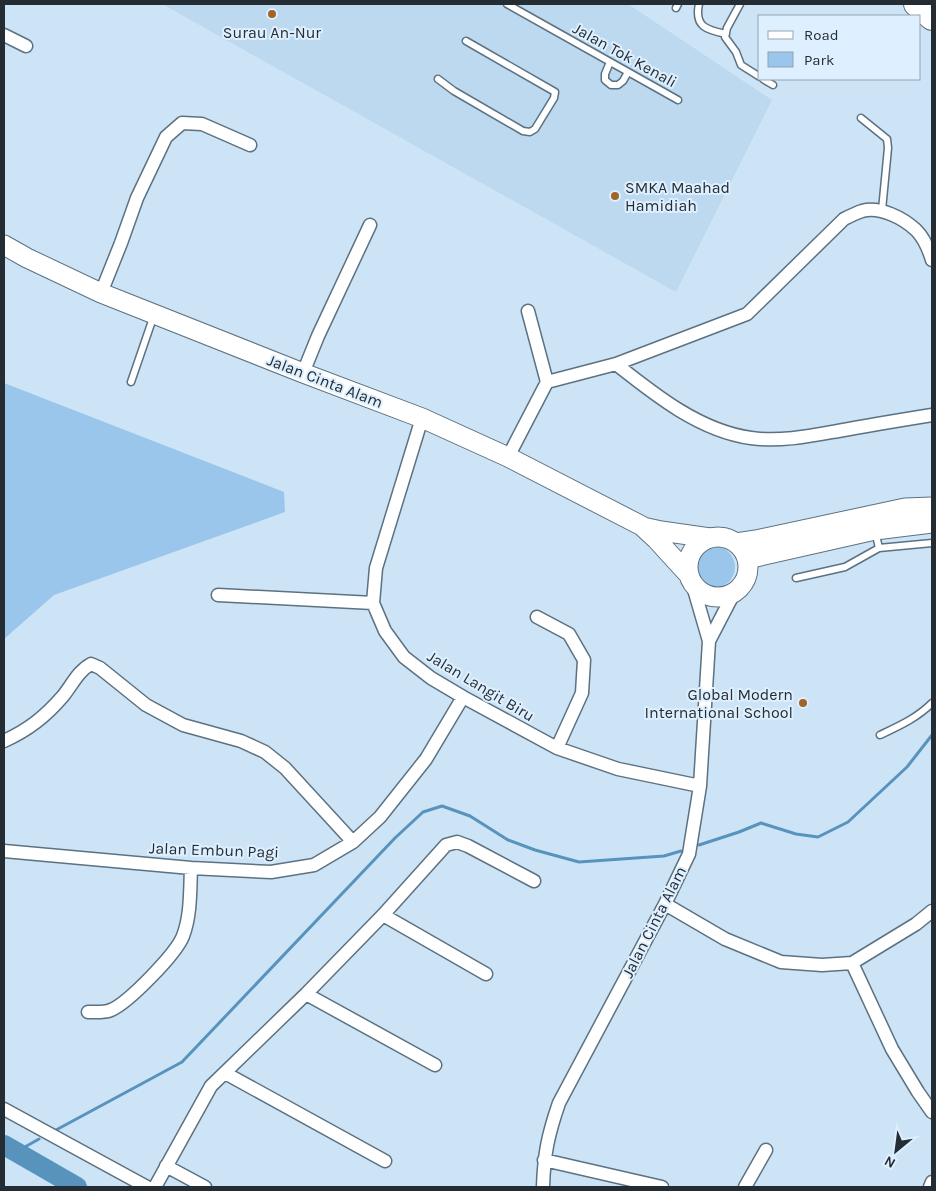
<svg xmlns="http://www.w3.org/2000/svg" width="936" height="1191" viewBox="0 0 936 1191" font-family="Karla,sans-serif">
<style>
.built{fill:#bcd9f0}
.green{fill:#99c6ea}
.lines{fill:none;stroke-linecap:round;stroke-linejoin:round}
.stream{stroke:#5893be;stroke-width:3}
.river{stroke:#5893be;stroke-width:20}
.lane-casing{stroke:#5c7181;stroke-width:9}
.street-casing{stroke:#5c7181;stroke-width:15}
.secondary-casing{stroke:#5c7181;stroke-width:21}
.highway-casing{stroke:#5c7181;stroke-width:26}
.lane{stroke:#fff;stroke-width:6}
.street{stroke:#fff;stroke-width:12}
.secondary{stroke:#fff;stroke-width:19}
.highway{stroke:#fff;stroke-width:24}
.poi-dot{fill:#a26528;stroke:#def0ff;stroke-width:2}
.labels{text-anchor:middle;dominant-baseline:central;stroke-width:4;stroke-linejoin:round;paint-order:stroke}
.poi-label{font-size:16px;fill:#252d34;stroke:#def0ff}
.street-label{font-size:16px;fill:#252d34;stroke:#def0ff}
</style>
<rect width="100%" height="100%" fill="#cde4f6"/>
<path class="built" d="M162,4H628L772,100L676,292Z"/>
<path class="green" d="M4,383L284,492L285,512L54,595L4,639Z
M693 567a21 21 0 1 1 42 0a21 21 0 1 1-42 0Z"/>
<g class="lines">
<path class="stream" d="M699,845L739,832L761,823L796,834L818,837L848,822L907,767L932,735
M56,1130L182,1062L395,838L423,812L442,806L470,816L508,840L535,850L579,862L664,856L681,851
M16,1152L39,1139"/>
<path class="river" d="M4,1145L77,1187"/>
<defs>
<path id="lane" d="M507,4L678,100
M699,4C694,27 707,30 726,34
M740,4L727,28L725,37L736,52L741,65L760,77
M676,8L678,4
M610,62L605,74V80L611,85H618L623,81L628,72
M438,79L454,91L523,131L530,132L535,129L554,98L555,92L466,41
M763,79L773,85
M861,118L887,139L888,148L882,210
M131,382L154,315
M875,531L879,548L932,543
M796,578L845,567L879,548
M880,735C899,726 917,718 932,703"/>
<path id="street" d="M4,35L26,46
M101,293L121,243L137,198L166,137L182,123L202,124L250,145
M528,311L547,382
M616,364C655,395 700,431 751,438C780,442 810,436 838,431C870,425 901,420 932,415
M303,373L318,336L370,225
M422,418L376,568L373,603L385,631L404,657L431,678L463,697L557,748L618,769L700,786
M508,457L547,382L616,364L747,314L844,219C850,216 856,213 862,211C880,206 903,218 916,230C924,238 929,250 932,260
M218,595L373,603
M537,617L569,634L584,660L582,693L557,748
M709,641L734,593
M4,741C28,730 45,717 63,696C72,685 78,671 91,664L100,668L146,705L183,725L241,741L265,752L285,768L353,842
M4,851L191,868L271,872L314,865L353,842L380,817L426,759L463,697
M665,904L725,939L781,962L822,965L852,963L916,924L932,911
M383,915L486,974
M852,963L892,1049L918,1092L932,1112
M306,994L435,1065
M88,1012C95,1012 104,1013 111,1010C128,1003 176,954 183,936C191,915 190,891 191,868
M225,1073L385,1161
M4,1109L147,1187
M544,1160L662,1187
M166,1166L205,1187
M155,1187L211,1086L306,994L383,915L446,845L457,842L468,846L534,881
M543,1187C544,1154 548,1135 559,1103L665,904L689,854L700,786L709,641L693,586
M745,1187L766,1150
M930,1187L932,1182"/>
<path id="secondary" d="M4,245L27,258L101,293L303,373L422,418L508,457L642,526L656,539L688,574
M643,527L661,531L710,538
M688 567a30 30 0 1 1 60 0a30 30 0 1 1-60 0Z
M736,543L756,540L905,508L932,507
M747,559L875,530L932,523"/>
<path id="highway" d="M916,4L932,18"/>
</defs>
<use href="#lane" class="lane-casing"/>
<use href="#street" class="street-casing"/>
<use href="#secondary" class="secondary-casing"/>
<use href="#highway" class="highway-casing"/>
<use href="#lane" class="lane"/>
<use href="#street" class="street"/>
<use href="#secondary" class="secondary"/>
<use href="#highway" class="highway"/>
</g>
<g class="poi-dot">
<circle cx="272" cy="14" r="5"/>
<circle cx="615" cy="196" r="5"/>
<circle cx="803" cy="703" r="5"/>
</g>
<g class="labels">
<g class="poi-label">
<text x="272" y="32">Surau An-Nur</text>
<text x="625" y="187" text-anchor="start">SMKA Maahad<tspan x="625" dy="18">Hamidiah</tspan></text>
<text x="793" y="694" text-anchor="end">Global Modern<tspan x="793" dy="18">International School</tspan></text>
</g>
<g class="street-label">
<text transform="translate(625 55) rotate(29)">Jalan Tok Kenali</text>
<text transform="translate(325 381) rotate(21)">Jalan Cinta Alam</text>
<text transform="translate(481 686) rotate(31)">Jalan Langit Biru</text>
<text transform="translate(214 850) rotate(2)">Jalan Embun Pagi</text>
<text transform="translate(654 922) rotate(-63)">Jalan Cinta Alam</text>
</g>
</g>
<rect width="936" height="1191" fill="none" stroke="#252d34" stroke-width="10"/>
<rect x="758" y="15" width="162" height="65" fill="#def0ff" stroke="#94a2ae"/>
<rect x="768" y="31" width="25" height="8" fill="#ffffff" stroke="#94a2ae"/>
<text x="804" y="40" font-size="15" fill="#252d34">Road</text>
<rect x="768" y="52" width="25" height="15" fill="#99c6ea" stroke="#94a2ae"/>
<text x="804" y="65" font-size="15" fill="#252d34">Park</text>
<g transform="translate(896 1151) rotate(209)" stroke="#def0ff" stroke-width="4" paint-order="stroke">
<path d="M0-4L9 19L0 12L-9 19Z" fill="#252d34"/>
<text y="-8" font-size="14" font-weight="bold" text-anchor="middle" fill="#252d34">N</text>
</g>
</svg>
